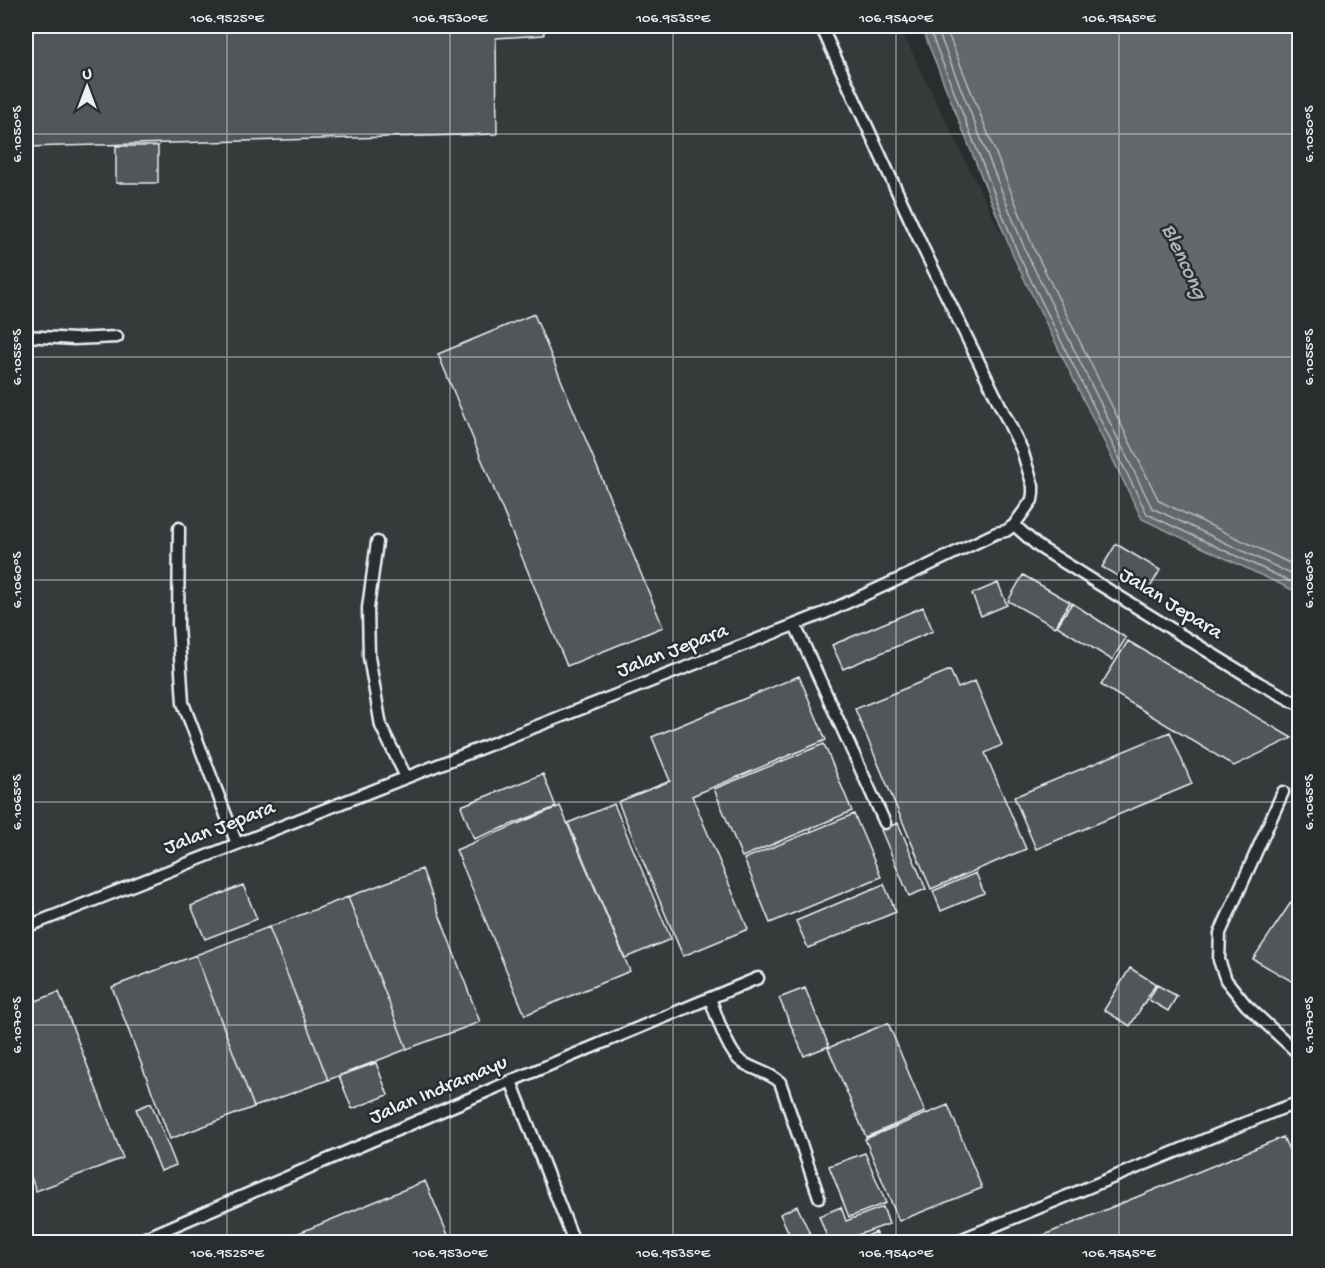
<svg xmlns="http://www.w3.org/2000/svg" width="1325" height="1268" viewBox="0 0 1325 1268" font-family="'Gochi Hand',sans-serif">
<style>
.built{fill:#363a3b}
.water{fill:#63686b;stroke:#989fa3;stroke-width:1.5}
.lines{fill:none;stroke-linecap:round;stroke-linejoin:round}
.shore{stroke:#b3bac0;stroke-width:1.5}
.building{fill:#535759;stroke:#e8f1f8;stroke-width:1.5}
.lane-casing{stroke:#e8f1f8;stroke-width:15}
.lane{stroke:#2a2d2e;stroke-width:10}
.ticks{fill:none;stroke:#e8f1f8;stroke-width:1.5;stroke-opacity:0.45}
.labels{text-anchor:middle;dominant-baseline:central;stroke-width:5;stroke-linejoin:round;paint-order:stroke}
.street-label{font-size:21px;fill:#e8f1f8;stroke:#2a2d2e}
.water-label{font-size:22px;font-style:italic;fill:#acb3b9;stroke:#2a2d2e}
.neatline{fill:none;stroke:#e8f1f8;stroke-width:2}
.ticks-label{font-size:15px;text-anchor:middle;fill:#e8f1f8}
</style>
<rect width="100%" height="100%" fill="#2a2d2e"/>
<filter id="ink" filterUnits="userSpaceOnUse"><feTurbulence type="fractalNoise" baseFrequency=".0167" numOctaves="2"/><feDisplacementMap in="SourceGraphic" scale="12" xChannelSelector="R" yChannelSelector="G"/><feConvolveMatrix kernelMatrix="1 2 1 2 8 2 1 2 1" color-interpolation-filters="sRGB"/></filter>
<g filter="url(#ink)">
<path class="built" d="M26,26H899L1142,519L1299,593V1242H26Z"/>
<path class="water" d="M921,26H1299V593L1142,519L1014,258Z"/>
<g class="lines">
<path class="shore" d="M928,26L1019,256L1147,514L1300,586
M936,26L1026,252L1152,508L1300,578
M945,26L1034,249L1159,501L1300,568"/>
</g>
<path class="building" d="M26,26H544V35L496,38L497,134L26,147Z
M116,146H158V183H116Z
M534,314L663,627L567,666L438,354Z
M1116,544L1160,570L1147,593L1102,567Z
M1023,575L1070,602L1055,627L1008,601Z
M998,583L1007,605L981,616L972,594Z
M1072,603L1126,638L1112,660L1057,626Z
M923,607L933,631L843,669L832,645Z
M1128,641L1292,738L1234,766L1101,685Z
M950,670L958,688L975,681L1002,745L985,753L1026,849L931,889L855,709Z
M799,676L826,740L692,796L748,929L683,956L618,802L670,781L652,737Z
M1170,732L1192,784L1036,849L1014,797Z
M824,744L852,811L742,857L714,789Z
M543,774L556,807L474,839L461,806Z
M614,804L671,939L625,958L568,823Z
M560,806L630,971L525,1015L456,850Z
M854,814L881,877L770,923L744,859Z
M898,823L926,889L909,896L881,830Z
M422,869L480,1022L407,1049L348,897Z
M976,873L984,893L941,911L933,891Z
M884,884L896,912L808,948L796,921Z
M243,885L257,919L205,939L191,906Z
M1300,889V986L1253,959Z
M348,897L407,1049L328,1080L269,927Z
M269,927L328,1080L254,1107L196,955Z
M196,955L254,1107L170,1139L112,987Z
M1130,968L1156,984L1130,1026L1104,1010Z
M1157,985L1177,996L1168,1011L1149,1000Z
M805,988L829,1046L804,1056L779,998Z
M59,992L123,1158L36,1191L26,1163V1005Z
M888,1023L925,1112L866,1137L828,1048Z
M376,1063L388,1095L352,1109L339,1076Z
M151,1103L176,1165L161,1171L136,1109Z
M948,1105L982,1188L899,1221L865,1139Z
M1283,1137L1300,1174V1242H1027Z
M865,1153L886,1203L849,1217L829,1166Z
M425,1181L451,1242H277Z
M797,1206L814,1242H793L780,1214Z
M841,1207L846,1221L883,1207L889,1224L838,1242H829L819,1216Z
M876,1232L880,1242H853Z"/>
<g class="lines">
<defs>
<path id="lane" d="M821,26L923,248L1022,450L1033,486V493L1032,500L1014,525
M26,336L74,339L117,337
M179,528L178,625L183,703L237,844
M377,542L368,608L369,657L381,726L406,777
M795,625L885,823
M1283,792L1220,933L1219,960L1226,980L1246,1005L1300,1055
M26,927L827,612L923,568L996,533L1006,531L1014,525L1039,547L1259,683L1300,705
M710,998C716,1014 728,1054 742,1062C754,1070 769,1072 780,1082L819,1197
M511,1081L574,1242
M136,1242L511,1081L758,978
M955,1242L1275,1111L1300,1102"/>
</defs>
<use href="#lane" class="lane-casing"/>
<use href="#lane" class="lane"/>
</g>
</g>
<path class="ticks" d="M227,26V1242M450,26V1242M673,26V1242M896,26V1242M1119,26V1242M26,134H1300M26,357H1300M26,580H1300M26,802H1300M26,1025H1300"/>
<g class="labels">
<g class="street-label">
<text transform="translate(1170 605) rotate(32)">Jalan Jepara</text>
<text transform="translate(673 652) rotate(-21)">Jalan Jepara</text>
<text transform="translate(220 829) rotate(-21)">Jalan Jepara</text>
<text transform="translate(439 1091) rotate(-23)">Jalan Indramayu</text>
</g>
<g class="water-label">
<text transform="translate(1183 262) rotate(65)">Blencong</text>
</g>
</g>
<rect width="1325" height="1268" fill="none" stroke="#2a2d2e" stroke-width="66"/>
<g transform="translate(87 87)" stroke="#2a2d2e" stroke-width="4.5" paint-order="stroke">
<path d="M0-4.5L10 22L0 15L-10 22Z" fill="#e8f1f8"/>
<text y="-9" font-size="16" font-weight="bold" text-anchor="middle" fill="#e8f1f8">U</text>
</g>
<rect x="33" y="33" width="1259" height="1202" class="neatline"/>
<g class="ticks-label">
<text x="227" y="22">106.9525°E</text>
<text x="450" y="22">106.9530°E</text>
<text x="673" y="22">106.9535°E</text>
<text x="896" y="22">106.9540°E</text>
<text x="1119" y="22">106.9545°E</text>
<text transform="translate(16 134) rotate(-90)" y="5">6.1050°S</text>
<text transform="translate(1308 134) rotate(-90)" y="5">6.1050°S</text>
<text transform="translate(16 357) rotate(-90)" y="5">6.1055°S</text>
<text transform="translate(1308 357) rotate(-90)" y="5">6.1055°S</text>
<text transform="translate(16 580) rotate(-90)" y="5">6.1060°S</text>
<text transform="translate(1308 580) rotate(-90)" y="5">6.1060°S</text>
<text transform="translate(16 802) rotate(-90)" y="5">6.1065°S</text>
<text transform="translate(1308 802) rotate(-90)" y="5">6.1065°S</text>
<text transform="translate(16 1025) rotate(-90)" y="5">6.1070°S</text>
<text transform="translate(1308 1025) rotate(-90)" y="5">6.1070°S</text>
<text x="227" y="1257">106.9525°E</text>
<text x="450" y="1257">106.9530°E</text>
<text x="673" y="1257">106.9535°E</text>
<text x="896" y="1257">106.9540°E</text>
<text x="1119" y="1257">106.9545°E</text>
</g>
</svg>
